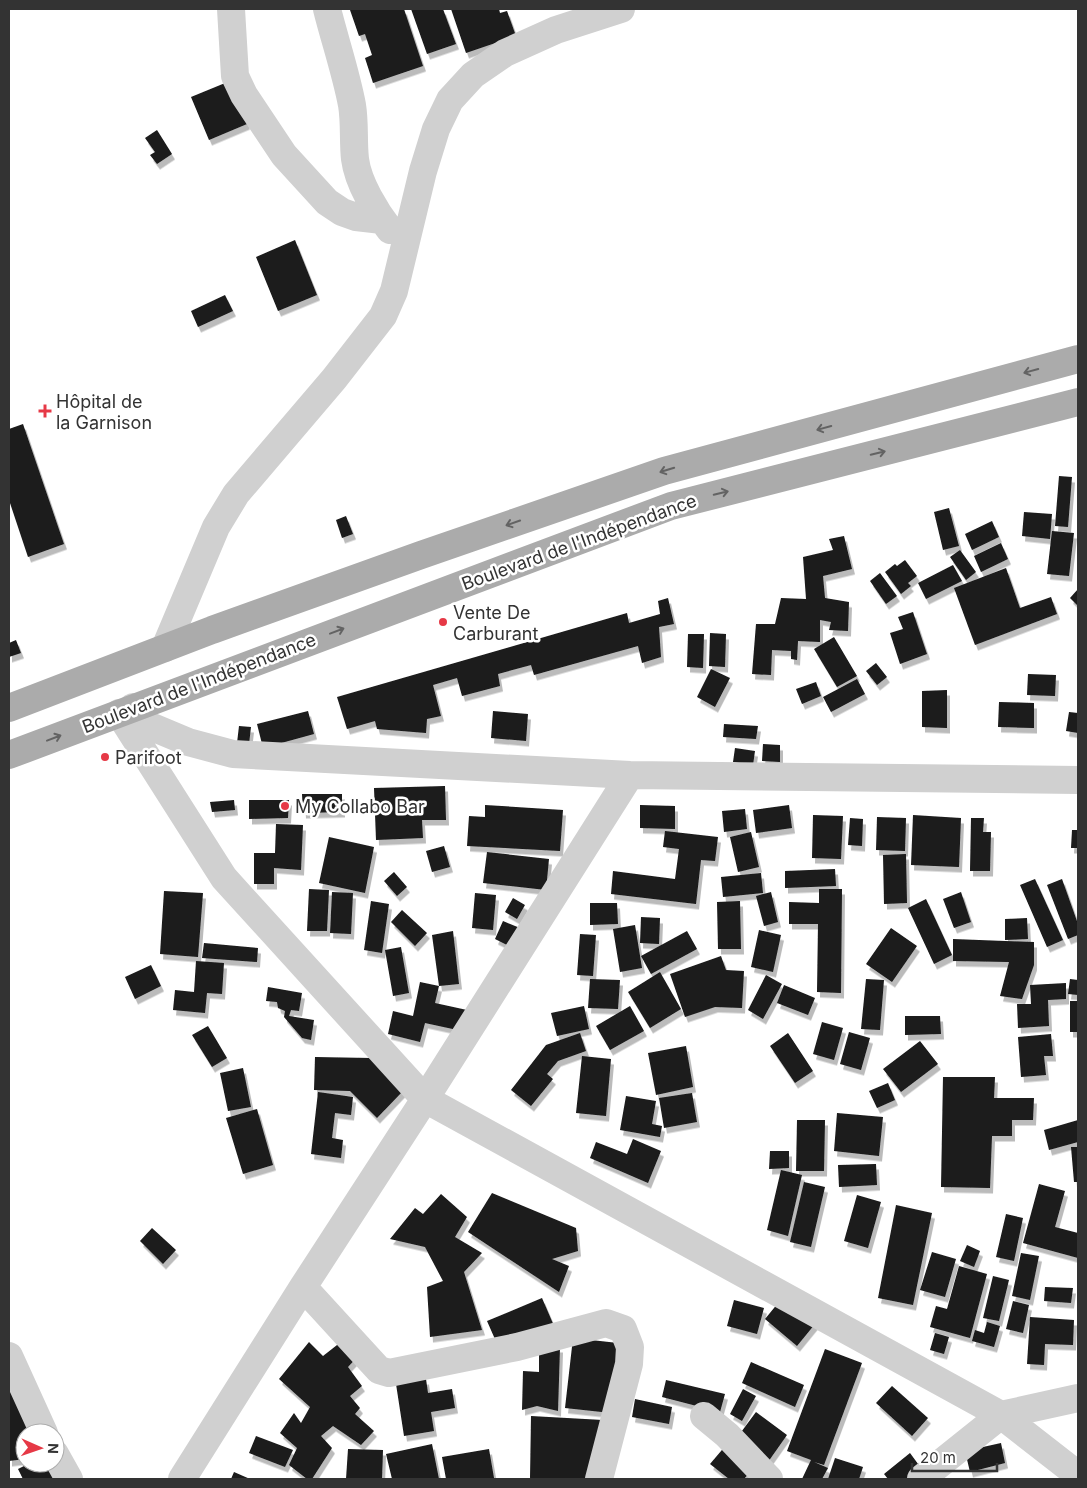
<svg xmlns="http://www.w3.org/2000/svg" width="1087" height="1488" viewBox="0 0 1087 1488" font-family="Inter,sans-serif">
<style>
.building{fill:#1a1a1a;filter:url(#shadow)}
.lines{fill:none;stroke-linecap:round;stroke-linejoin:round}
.minor{stroke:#d0d0d0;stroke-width:28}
.major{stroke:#ababab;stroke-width:28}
.oneway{stroke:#636363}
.poi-dot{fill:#e63946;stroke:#fff;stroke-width:2}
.labels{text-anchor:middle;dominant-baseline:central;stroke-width:5;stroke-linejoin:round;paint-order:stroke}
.poi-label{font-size:18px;fill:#333;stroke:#fff;text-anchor:start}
.street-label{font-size:18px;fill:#333;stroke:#fff}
</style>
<defs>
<filter id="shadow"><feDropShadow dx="3" dy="5.5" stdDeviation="0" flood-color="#0004"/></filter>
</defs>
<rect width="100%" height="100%" fill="#fff"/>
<path class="building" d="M355,9H404L423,66L373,83L365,58L372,55L365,34L359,36L350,10Z
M411,9H443L456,44L427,54Z
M451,9H499L500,13L507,11L516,36L466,53Z
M230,81L247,124L209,140L191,97Z
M157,130L172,154L157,164L150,155L155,152L145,138Z
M295,240L317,295L278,311L256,257Z
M225,295L233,311L198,327L191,311Z
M23,424L64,544L28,557L9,500V429Z
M1059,476L1072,477L1068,527L1055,526Z
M949,508L959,546L943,550L934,512Z
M1024,512L1052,514L1050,539L1022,536Z
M346,516L353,534L342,538L336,520Z
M992,521L999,537L972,550L965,534Z
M1052,531L1074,533L1069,576L1047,574Z
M844,536L852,569L823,576L825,598L849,602L848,631L829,630L831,622L820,620V642L798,641L797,660L791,659V651L772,650L771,675L752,674L756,624H775L781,598L806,599L803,557L833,550L829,539Z
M1001,543L1008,559L981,572L974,556Z
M960,550L976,572L966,580L950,557Z
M905,560L917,576L908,583L911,586L901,594L885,572L895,564L897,566Z
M953,565L962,581L926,599L918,583Z
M1006,568L1020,608L1051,597L1057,614L975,645L954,588Z
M880,573L897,596L886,604L870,581Z
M1078,589V606L1070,598Z
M668,598L674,624L659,627L661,657L642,663L638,646L534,675L531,665L498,674L500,686L462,696L457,678L433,685L441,716L427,719L426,733L377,729L375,721L347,729L337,697L627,613L629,623L660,614L658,601Z
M913,612L927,654L900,664L890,633L903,629L898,617Z
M710,633L726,634L725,667L709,666Z
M688,634H704L703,668L687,667Z
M834,637L857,676L837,687L814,649Z
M16,640L21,653L9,657V643Z
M876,663L887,677L877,685L866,671Z
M711,669L730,678L715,707L697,697Z
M1028,674L1056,675L1055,696L1027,695Z
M857,679L865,694L831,712L823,697Z
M816,682L821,696L802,704L796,689Z
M947,690V728L922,727V691Z
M999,702L1034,703V728L998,727Z
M308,711L314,734L263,748L257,724Z
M493,711L528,714L526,741L491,738Z
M1069,712L1078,713V733L1066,731Z
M724,724L758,726L756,739L723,737Z
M239,726L251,727L249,744L237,743Z
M763,744L780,745V762L762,761Z
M735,748L755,751L753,765L733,762Z
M445,786L446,820H422L423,838L376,840L374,788Z
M302,794H342V812L303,813Z
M234,800L235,810L212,812L210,802Z
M249,800H289L288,818L249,819Z
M485,805L563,810L560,851L467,846L469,816L485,817Z
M640,805L675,806V829L640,828Z
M789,805L792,828L756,833L753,810Z
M745,809L747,829L724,832L722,811Z
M813,815L843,816L841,859L812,858Z
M913,815L961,818L959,867L911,865Z
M877,817L906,818L905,851L876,850Z
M850,818L863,819L862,846L848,845Z
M971,818H984L983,832H991L990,871H970Z
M276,824L303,825L301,870L274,868V884H254V853H275Z
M1072,830H1078V848H1071Z
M665,831L718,837L715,861L701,860L696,904L611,894L613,871L675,879L679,849L663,847Z
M751,832L759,867L738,872L730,837Z
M329,837L374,847L365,893L319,883Z
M444,846L450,867L432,872L426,851Z
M487,852L549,859L546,890L483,883Z
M906,854L907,903L884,904L883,855Z
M835,869L836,886L785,888V871Z
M394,872L407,887L397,896L384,881Z
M761,873L763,893L723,897L721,877Z
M1035,879L1063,940L1047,947L1020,885Z
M1062,879L1078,924V935L1068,939L1047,885Z
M309,889L329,890L327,931H307Z
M819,889H842L841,993L817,992L818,924H789V902L819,903Z
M164,891L203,893L198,957L160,954Z
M332,892L353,893L351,934L330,933Z
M771,892L778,922L764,926L756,896Z
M961,892L971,922L954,928L943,899Z
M475,893L496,895L493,930L472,928Z
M513,898L525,905L517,919L505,912Z
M926,899L952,955L934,964L908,908Z
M371,901L389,904L382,953L364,950Z
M740,901L741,949H718L717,902Z
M590,903H617L618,924L590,925Z
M402,910L427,933L415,946L391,922Z
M641,917L660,918L659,944L640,943Z
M1027,918L1028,939L1005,940V919Z
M503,921L520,928L511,947L495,939Z
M635,925L642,968L620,972L613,929Z
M891,928L917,946L892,982L866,964Z
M759,930L781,935L773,972L751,967Z
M453,931L459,984L439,986L432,935Z
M687,931L697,949L651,974L641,956Z
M580,934L596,935L593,976L577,975Z
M953,939L1034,942V965L1022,999L1000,996L1009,962L953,961Z
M204,943L258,948L257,962L202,958Z
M401,947L409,993L393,996L385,950Z
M721,956L726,970L744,971L742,1008L715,1007L685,1017L670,974Z
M196,961L224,963L222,994L207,993L205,1013L173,1010L175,990L194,992Z
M151,965L161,986L135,999L125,977Z
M660,972L681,1009L650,1028L628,992Z
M766,975L782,984L763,1019L748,1010Z
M590,979L620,980L618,1009L588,1008Z
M866,979L884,980L880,1030L861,1029Z
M1070,979L1078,980V995L1068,994Z
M420,982L439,986L435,1003L467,1010L462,1031L425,1023L420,1042L388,1034L393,1011L413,1016Z
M1066,983V999L1048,1000L1049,1026L1018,1028L1017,1004H1031L1030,985Z
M784,985L815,998L808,1015L777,1003Z
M268,987L302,993L299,1011L291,1010L289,1016L314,1020L311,1040L302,1038L284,1017L285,1011L278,1008L277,1002L266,1001Z
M1070,1001H1078V1032H1070Z
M584,1006L589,1029L557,1036L551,1013Z
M630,1006L644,1031L610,1050L596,1026Z
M905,1016H940L941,1034L905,1035Z
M822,1022L843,1028L834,1060L813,1054Z
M208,1026L227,1058L212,1067L192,1035Z
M849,1032L870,1038L861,1070L840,1064Z
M580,1033L586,1051L558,1061L547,1074L553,1079L531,1106L511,1090L546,1045Z
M788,1033L813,1071L795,1083L770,1046Z
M1051,1034L1053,1056H1044L1046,1075L1021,1077L1018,1037Z
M920,1041L938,1064L901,1092L883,1069Z
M686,1046L693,1087L656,1095L648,1053Z
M582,1056L611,1059L606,1116L576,1113Z
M315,1057L371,1058L403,1091L377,1118L350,1091L314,1090Z
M243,1068L251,1107L228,1111L220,1073Z
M943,1077H995L994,1098H1034L1033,1120H1012V1136H992L990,1188L941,1187Z
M888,1083L895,1100L877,1108L869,1091Z
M318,1092L353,1097L351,1115L335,1113L332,1138L343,1140L341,1158L311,1154Z
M692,1093L697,1122L664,1128L659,1098Z
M626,1096L656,1101L652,1124L662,1126L660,1137L620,1130Z
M257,1109L273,1165L243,1174L226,1118Z
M837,1113L883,1117L879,1156L834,1151Z
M797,1120H825L824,1171H796Z
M1078,1120V1142L1049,1150L1044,1130Z
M633,1139L661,1151L648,1183L590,1158L596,1142L627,1154Z
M1071,1147H1078V1182H1074Z
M770,1151H789V1168L769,1169Z
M876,1164L877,1185L839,1187L838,1165Z
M781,1170L802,1175L788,1236L767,1230Z
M804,1182L825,1187L811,1247L790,1242Z
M1039,1184L1065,1191L1055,1227L1078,1233V1258L1023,1243Z
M492,1193L576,1228L578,1251L552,1259L569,1266L559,1292L468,1232Z
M441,1194L467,1217L455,1237L482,1253L464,1272L482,1330L430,1337L427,1287L443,1281L425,1247L390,1239L415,1208L423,1214Z
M857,1195L881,1202L868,1248L844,1241Z
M896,1205L932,1213L913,1305L878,1298Z
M1006,1214L1023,1218L1014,1261L996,1257Z
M152,1228L176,1250L163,1264L140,1241Z
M967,1245L980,1251L974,1267L960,1261Z
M932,1252L956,1259L945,1297L920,1290Z
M1021,1253L1039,1256L1030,1300L1012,1296Z
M959,1266L987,1274L970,1338L930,1327L936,1306L947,1309Z
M993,1276L1009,1280L999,1321L983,1318Z
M1045,1287L1073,1288L1071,1303L1044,1301Z
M783,1297L815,1324L797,1346L765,1319Z
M542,1298L554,1326L498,1346L487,1321Z
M734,1300L764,1308L757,1334L727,1326Z
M1013,1301L1029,1305L1023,1333L1006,1329Z
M1030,1317L1074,1320L1073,1345L1045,1344L1044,1365L1027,1364Z
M987,1322L1000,1326L994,1347L972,1341L975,1330L984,1333Z
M935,1333L949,1337L944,1354L930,1350Z
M346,1338L359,1355L348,1367L362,1386L350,1396L360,1408L355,1414L374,1431L361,1445L333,1426L321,1436L332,1448L312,1479H307L289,1465L297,1448L280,1433L294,1413L301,1423L310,1407L279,1379L309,1342L323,1356Z
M573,1338L618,1343L611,1413L565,1408Z
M539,1346L560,1347L558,1411L537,1406L522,1410L523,1371L539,1372Z
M825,1349L862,1363L824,1465L814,1462L828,1468L822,1479H802L811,1460L787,1451Z
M751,1362L804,1385L795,1407L742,1383Z
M9,1379L35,1433H25V1459L9,1461Z
M426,1379L428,1393L452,1389L455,1408L431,1412L434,1431L404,1436L396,1384Z
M666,1380L725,1394L720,1412L662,1397Z
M892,1386L928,1418L912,1436L876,1403Z
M743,1389L756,1396L742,1421L730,1414Z
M635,1399L672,1407L669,1424L632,1417Z
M756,1412L787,1435L768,1462L736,1439Z
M531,1416L603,1420L593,1479H530Z
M256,1436L293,1450L285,1467L249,1453Z
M1001,1443L1005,1463L970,1472L965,1451Z
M432,1444L439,1479H392L386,1454Z
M727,1444L755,1466L744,1479H729L710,1464Z
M348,1449L383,1450L382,1479H346Z
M489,1449L494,1478L446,1479L442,1457Z
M910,1453L921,1468L906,1479H888L884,1474Z
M835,1458L863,1467L859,1479H828Z
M30,1463H48L55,1479H23L18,1469Z
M234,1472L250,1479H231Z"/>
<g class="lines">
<path class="minor" d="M231,9L235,76L244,95L284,155L327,202L342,212L356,217L382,220
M327,9C335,41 346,73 352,105C355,123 353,141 355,159C358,183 376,212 390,230
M165,648L216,527L236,494L334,379L383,316L394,291L423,171L436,129L450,100L473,75L505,53L556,30L621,9
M133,707L145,724L188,742L233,754L630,775L1078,780
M119,713L224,878L425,1099L1001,1415L1078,1475
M303,1287L379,1370L389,1373L517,1347L606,1323L623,1329L630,1347L629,1364L599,1479
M9,1356L44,1433
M704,1416L727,1435L769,1479
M55,1454L69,1479
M182,1479L303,1287L425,1099L630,775
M921,1479L1001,1415L1078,1398"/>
<path class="major" d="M9,708L212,630L421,555L664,471L1078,359
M9,755L671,506L1078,402"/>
</g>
<defs><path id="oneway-shaft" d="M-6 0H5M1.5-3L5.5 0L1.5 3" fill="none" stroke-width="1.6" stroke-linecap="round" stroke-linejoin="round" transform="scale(1.25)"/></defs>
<g class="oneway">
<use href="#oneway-shaft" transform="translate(1031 371) rotate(165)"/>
<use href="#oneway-shaft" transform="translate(824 428) rotate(165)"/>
<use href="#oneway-shaft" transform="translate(878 453) rotate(-14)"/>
<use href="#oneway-shaft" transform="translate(667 470) rotate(163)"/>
<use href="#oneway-shaft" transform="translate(721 493) rotate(-14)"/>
<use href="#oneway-shaft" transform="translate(513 523) rotate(161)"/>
<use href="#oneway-shaft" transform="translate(337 631) rotate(-21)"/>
<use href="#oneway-shaft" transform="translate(54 738) rotate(-21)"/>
</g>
<g class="poi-dot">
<path d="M42.5 403.5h5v5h5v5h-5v5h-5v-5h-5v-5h5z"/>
<circle cx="443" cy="622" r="5"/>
<circle cx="105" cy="757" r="5"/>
<circle cx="285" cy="806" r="5"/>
</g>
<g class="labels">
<g class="poi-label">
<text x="56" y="401">Hôpital de<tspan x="56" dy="21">la Garnison</tspan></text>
<text x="453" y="612">Vente De<tspan x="453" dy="21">Carburant</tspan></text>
<text x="115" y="757">Parifoot</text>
<text x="295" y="806">My Collabo Bar</text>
</g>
<g class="street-label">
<text transform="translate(579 542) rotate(-20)">Boulevard de l'Indépendance</text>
<text transform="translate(199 683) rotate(-21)">Boulevard de l'Indépendance</text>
</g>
</g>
<rect width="1087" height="1488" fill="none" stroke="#333333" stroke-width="20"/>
<g transform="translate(40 1448) rotate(92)"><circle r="24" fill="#ffffff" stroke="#adadad"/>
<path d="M0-4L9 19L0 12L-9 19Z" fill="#e63946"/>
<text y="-8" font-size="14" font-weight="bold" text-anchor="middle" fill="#333333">N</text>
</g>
<path d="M912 1463v8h85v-8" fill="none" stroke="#333333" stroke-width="2.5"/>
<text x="920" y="1463" font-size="15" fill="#333333" stroke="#ffffff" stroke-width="4" paint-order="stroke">20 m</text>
</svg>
